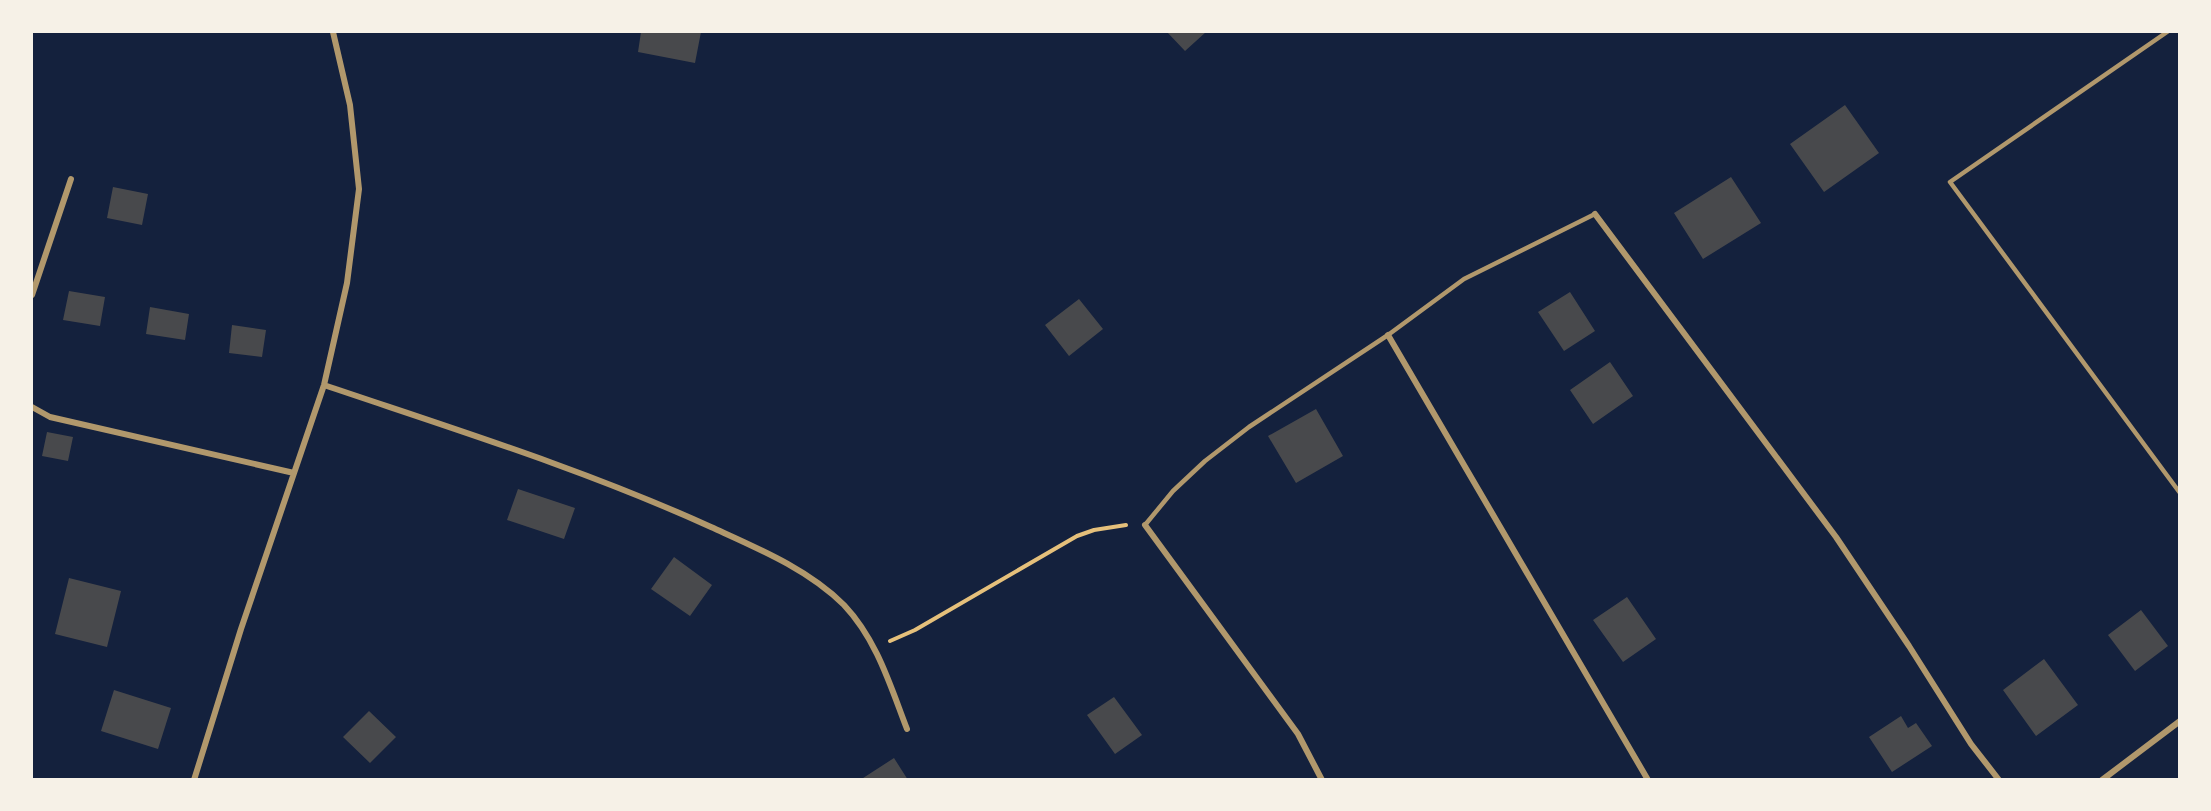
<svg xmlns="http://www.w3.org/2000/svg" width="2211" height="811" viewBox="0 0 2211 811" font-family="'Roboto Condensed',sans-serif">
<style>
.building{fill:#48494c}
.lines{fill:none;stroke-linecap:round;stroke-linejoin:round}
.path{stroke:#e5c07b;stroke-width:4}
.service{stroke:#b1986c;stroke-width:4.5}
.minor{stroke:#b1986c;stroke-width:6}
</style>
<rect width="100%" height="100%" fill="#14213d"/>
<path class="building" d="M641,32H701L695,63L638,52Z
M1167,32H1206L1185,51Z
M1845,105L1879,153L1824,192L1790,144Z
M1731,177L1761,223L1703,259L1674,213Z
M113,187L148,194L142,225L107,218Z
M69,291L105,297L100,326L63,320Z
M1570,292L1595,331L1564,351L1538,312Z
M1079,299L1103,329L1069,356L1045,325Z
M150,307L189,314L185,340L146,334Z
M232,325L266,330L262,357L229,353Z
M1610,362L1633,396L1593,424L1570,390Z
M1316,409L1343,456L1296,483L1268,436Z
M47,432L73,437L68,461L42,456Z
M518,489L575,508L564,539L507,520Z
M674,557L712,585L690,616L651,589Z
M69,578L121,591L107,647L55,634Z
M1627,597L1656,639L1623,662L1593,620Z
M2141,610L2168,646L2135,671L2108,635Z
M2044,659L2078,705L2036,736L2003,690Z
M114,690L171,708L158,749L101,731Z
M1114,697L1142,735L1115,754L1087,715Z
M369,711L396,737L370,763L343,737Z
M1901,716L1908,728L1916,723L1932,746L1892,772L1869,737Z
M894,758L908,780H860Z"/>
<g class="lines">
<path class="path" d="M890,641L915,630L1077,536L1094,530L1126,525"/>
<path class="service" d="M2167,32L1950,182L2180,493
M1145,525L1173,491L1205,461L1249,427L1388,335L1464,279L1595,214"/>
<path class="minor" d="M1595,214L1836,537L1909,646L1971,744L1999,780
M32,295L71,179
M1388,335L1648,780
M324,385C454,429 586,470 711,527C757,548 808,569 844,605C877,640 890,685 907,729
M32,407L50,417L294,473
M1145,525L1298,734L1322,780
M194,780L241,629L324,385L347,283L359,189L350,105L333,32
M2102,780L2180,721"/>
</g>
<rect width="2211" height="811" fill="none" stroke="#f6f1e7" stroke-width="66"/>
</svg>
